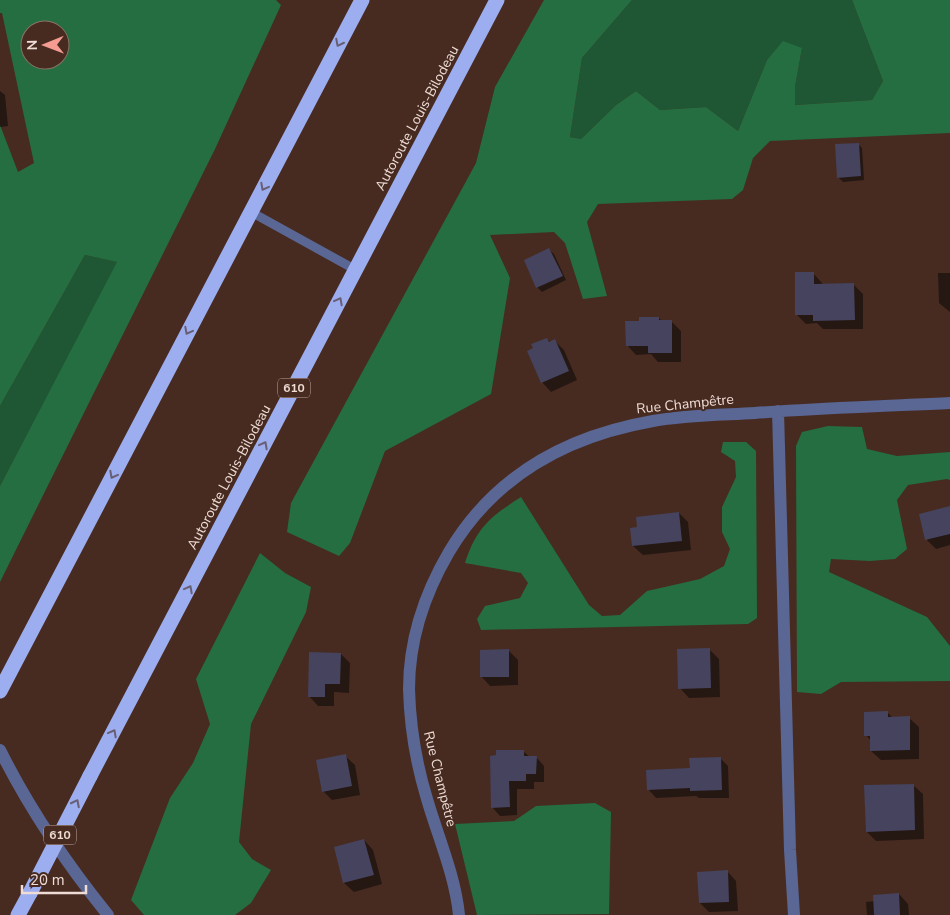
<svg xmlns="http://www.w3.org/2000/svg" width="950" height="915" viewBox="0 0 950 915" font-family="'Nunito Sans',sans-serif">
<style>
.green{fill:#1f5633}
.forest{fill:#246e41;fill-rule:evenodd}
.shadow{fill:#0007}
.building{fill:#45435e}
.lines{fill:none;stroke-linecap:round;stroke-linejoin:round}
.service{stroke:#5a6693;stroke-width:9}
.minor{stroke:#5a6693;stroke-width:12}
.tertiary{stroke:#5a6693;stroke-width:12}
.motorway{stroke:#9caef0;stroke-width:15}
.motorway-bridge{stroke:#9caef0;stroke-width:15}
.oneway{stroke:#695f74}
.labels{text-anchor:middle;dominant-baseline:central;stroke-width:4;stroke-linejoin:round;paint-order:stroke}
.shield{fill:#472b21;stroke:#bca79f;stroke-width:1}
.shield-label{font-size:12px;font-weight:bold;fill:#eedcd5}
.street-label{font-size:14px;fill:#eedcd5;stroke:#472b21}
</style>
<rect width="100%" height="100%" fill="#472b21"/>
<path class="green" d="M632,0H852L883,81L872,100L795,105V87L802,48L767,60L738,131L706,107L660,110L636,91L616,105L581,139L570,137L582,58Z
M85,255L118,262L0,486V406Z"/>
<path class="forest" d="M0,0H276L281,5L215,149L0,582V486L117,262L85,255L0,406V125L18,172L34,163L2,13H0ZM30,30H60V60H30Z
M544,0H632L582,58L570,137L581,139L616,105L636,91L660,110L706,107L738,131L767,60L783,41L802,48L795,87V105L872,100L883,81L852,0H950V133L770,141L753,158L743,190L732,199L598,204L587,222L607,296L583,299L565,243L554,232L490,235L510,278L491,394L385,451L350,543L339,556L287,532L291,503L476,163L495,87Z
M828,426L862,427L867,449L897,456L950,452V480L947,479L908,485L897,500L907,549L895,559L870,561L831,559L829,572L927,617L950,646V681L841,682L821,694L797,692L796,446L802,432Z
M723,442H746L756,451L757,618L748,624L481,630L477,619L485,606L520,598L528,583L521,573L465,563C476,528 491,516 521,497L589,605L602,616L620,615L647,591L700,579L724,566L730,549L722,532V507L736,477L735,461L721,452Z
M260,553L285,573L311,587L306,612L251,724L239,842L252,859L271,870L251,903L235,915H144L131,900L170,798L193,763L210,724L196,679Z
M595,803L611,812L609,914L477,915L455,824L514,821L536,806Z"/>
<path class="shadow" d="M0,91L5,95L8,126L0,127Z
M858,144L862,148L864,180L843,182L838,177Z
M549,250L554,254L566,280L542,292L537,287L525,261Z
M813,273L822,283L823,285H854L863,294V329H823L817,323L806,324L796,314Z
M938,273H950V312L939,303Z
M659,318L662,321H671L681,331V362H658L651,354L636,355L627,345L640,322Z
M547,339L551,343L555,341L564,350L577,380L551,392L542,382Z
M950,508V545L936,549L927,540Z
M679,513L688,522L691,550L643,555L633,546L638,528Z
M710,650L719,659L720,697L689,698L680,688Z
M509,651L518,660V685L490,686L481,676Z
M341,654L350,663L349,693L334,692V706H318L309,696Z
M887,712L893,718H909L919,727V759L881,760L871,751V741L866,735Z
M523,751L530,757H536L544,766V782H534V789H517V815L500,816L492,807Z
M345,756L355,765L360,795L332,800L323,791Z
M720,758L728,766L729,798H699L696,796L656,798L649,790L691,769Z
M913,785L923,794L924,839L876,841L867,832Z
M364,840L373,850L382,884L354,892L344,883L335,848Z
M727,871L736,881L738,911L709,912L700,903Z
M899,894L908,904L909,915H867L866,902L875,901Z"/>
<path class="building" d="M859,143L861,176L837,178L835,144Z
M549,248L563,276L536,288L524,260Z
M795,272H814V284L854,283L855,320L813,321V315H795Z
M639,317H659V320H672V353H648V346H626L625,321H639Z
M547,338L549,342L555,339L569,371L541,383L527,351L533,348L531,344Z
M950,506V534L925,540L919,514Z
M679,512L682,541L632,546L630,528L637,527L636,517Z
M710,648L711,688L678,689L677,649Z
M509,649V677H480V650Z
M309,652L341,653L340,684H325V697H308Z
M888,711V717L910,716V750L870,751V736H864V712Z
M496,750H524V756H537L536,774H526V781H509L510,807L491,808L490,756L496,755Z
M346,754L352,786L322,792L316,760Z
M721,757L722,790L690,791V788L647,790L646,770L690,768L689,758Z
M914,784L915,830L866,832L864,785Z
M364,839L374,875L343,883L334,847Z
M728,870L729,902L699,903L697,872Z
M899,893L900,915H874L873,895Z"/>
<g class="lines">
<path class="service" d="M251,212L356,270"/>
<path class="minor" d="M778,411L790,850L794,915
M459,915C455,875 438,837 427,799C416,763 410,726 409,689C409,641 425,593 449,552C494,476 567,436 653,421C686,415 721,415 755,413C820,408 885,406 950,403"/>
<path class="tertiary" d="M0,750C30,810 66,863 108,915"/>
<path class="motorway" d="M0,691L362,0
M90,776L497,0
M18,915L30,893"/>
<path class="motorway-bridge" d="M30,893L90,776"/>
</g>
<defs><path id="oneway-chevron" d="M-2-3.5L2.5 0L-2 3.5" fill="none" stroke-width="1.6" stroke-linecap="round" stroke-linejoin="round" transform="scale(1.25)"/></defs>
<g class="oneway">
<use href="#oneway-chevron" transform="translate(339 43) rotate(117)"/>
<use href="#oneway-chevron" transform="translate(264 187) rotate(118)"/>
<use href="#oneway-chevron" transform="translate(339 301) rotate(-62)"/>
<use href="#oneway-chevron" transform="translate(188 331) rotate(118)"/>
<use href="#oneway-chevron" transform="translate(264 445) rotate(-62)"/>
<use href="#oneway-chevron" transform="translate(113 475) rotate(118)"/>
<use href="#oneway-chevron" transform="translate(189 589) rotate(-62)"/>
<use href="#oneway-chevron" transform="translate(113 733) rotate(-62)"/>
<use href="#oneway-chevron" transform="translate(76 803) rotate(-63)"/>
</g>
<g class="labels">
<g class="shield">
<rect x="278" y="378.5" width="32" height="19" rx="4"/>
<rect x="44" y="825.5" width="32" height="19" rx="4"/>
</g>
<g class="shield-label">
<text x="294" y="388">610</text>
<text x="60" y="835">610</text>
</g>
<g class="street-label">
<text transform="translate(417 118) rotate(-62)">Autoroute Louis-Bilodeau</text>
<text transform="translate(685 404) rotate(-6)">Rue Champêtre</text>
<text transform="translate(229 477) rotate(-62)">Autoroute Louis-Bilodeau</text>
<text transform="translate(440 779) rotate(76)">Rue Champêtre</text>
</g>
</g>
<g transform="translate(45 45) rotate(269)"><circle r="24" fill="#472b21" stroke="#8a7269"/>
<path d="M0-4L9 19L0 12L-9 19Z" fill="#f59c92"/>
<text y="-8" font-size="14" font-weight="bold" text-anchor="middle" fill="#eedcd5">N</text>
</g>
<path d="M22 885v8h64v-8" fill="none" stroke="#eedcd5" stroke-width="2.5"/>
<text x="30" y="885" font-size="15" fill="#eedcd5" stroke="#472b21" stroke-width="4" paint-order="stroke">20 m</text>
</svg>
